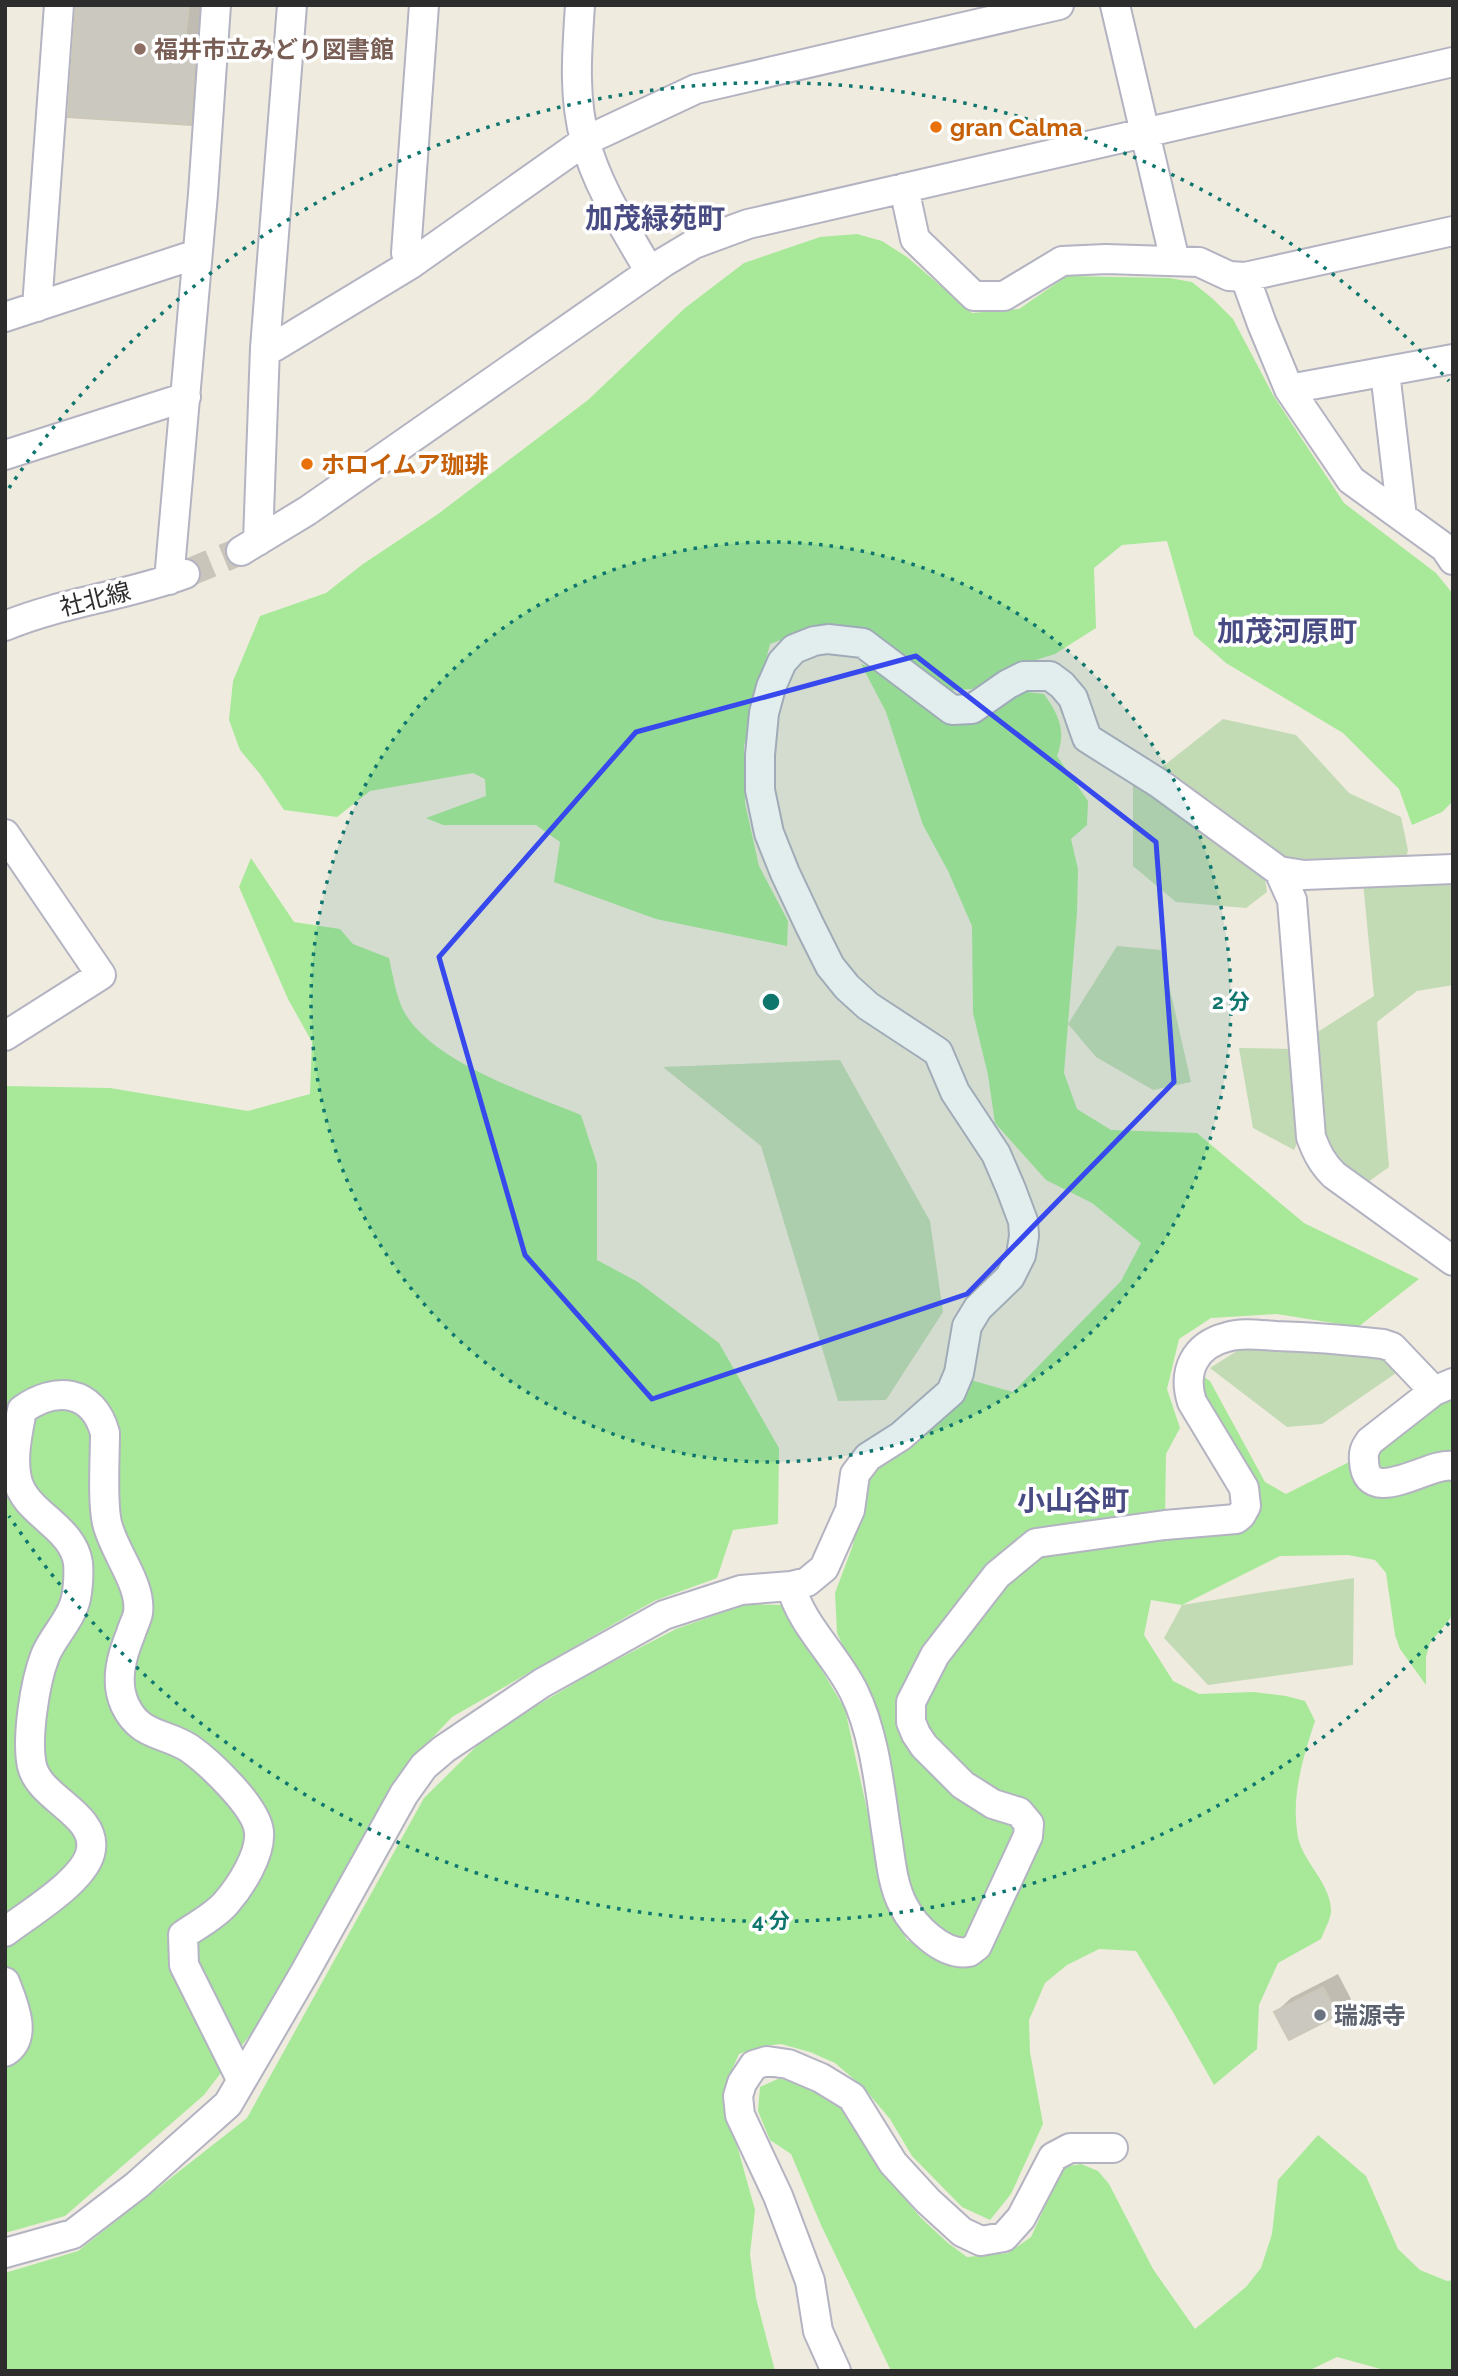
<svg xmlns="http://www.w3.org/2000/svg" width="1458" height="2376" viewBox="0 0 1458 2376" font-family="Raleway,'Noto Sans JP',sans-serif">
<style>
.green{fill:#a7e999}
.cemetery{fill:#c2dbb5}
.shadow{fill:#0003}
.building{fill:#cbc8bf;stroke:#ccc8b8;stroke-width:2}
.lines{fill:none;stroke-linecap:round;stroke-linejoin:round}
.minor-tunnel{stroke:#c9c5bb;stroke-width:28;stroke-dasharray:28 14;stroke-linecap:butt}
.minor-casing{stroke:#b3b3c2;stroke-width:32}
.minor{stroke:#fff;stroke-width:28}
.marked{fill:none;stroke:#3d43ff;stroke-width:5;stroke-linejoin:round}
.ring{fill:none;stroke:#0f766e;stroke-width:3.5;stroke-dasharray:3.5 7}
.education-dot{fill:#8d6e63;stroke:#fff;stroke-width:2.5}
.food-dot{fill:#e8710a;stroke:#fff;stroke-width:2.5}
.worship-dot{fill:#6b7280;stroke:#fff;stroke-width:2.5}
.labels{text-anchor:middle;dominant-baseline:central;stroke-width:7;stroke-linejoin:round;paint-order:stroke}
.education-label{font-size:24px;font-weight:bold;fill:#785e54;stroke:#fff;text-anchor:start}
.food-label{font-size:24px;font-weight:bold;fill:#c56008;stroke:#fff;text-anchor:start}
.street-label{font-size:24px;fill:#2d2d2d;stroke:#fff}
.worship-label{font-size:24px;font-weight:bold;fill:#5b616d;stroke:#fff;text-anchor:start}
.quarter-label{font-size:28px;font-weight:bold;fill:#494b83;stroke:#fff}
.centre{fill:#0f766e;stroke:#fff;stroke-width:3.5}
.ring-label{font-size:21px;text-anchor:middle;font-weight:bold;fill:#0f766e;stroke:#fff;stroke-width:7;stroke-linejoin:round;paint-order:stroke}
</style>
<rect width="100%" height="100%" fill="#f0ebdf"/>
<path class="green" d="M857,234L882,241L907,257L972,313L1019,309L1067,276L1169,278L1192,282L1213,299L1233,319L1273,395L1344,503L1436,573L1453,594V801L1442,812L1412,825L1399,789L1343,733L1226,663L1194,635L1167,541L1122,545L1094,568L1096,628L1055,654L1014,667L972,689L940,691L814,628L770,644L744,746L745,803L759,866L788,921L787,946L656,919L554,882L560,842L536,825H443L426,818L486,796L485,779L473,773L370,791L337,817L284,810L260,774L240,750L229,720L233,681L260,616L326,593L363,564L438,514L588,400L685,308L744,263L820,237Z
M861,664L875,669L950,722L1018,691L1044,694C1058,714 1067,730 1057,756L1088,801L1087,825L1071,839L1078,869L1077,913L1064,1073L1077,1109L1111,1130L1197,1133L1304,1223L1419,1279L1358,1327L1277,1314L1211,1318L1179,1339L1167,1389L1180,1428L1166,1454L1165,1520L1035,1540L905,1710L1023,1827L969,1938L962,1939L941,1931L919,1910L905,1873L850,1661L837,1633L835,1593L853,1545L864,1476L967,1379L1013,1392L1121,1281L1141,1243L1092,1203L1046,1180L995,1123L988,1075L973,1013L972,926L948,871L923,825L886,712Z
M251,858L294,922L340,929L353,944L389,958C393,975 396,999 406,1015C436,1063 529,1094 581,1115L597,1164V1260L638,1282L719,1343L779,1448L778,1524L733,1530L717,1578L654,1601L452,1717L403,1769L259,2023L204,2095L65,2216L5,2233V1086L110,1088L248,1111L310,1094L312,1042L288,999L239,887Z
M1198,1377H1204L1210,1381L1265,1482L1286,1494L1351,1461L1364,1480L1453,1472V1615L1430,1643L1426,1657V1685L1400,1649L1395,1635L1386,1573L1375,1560L1348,1555L1280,1556L1182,1605L1151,1600L1144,1635L1173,1681L1199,1694L1253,1692L1286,1696L1305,1701L1315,1721C1303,1757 1292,1793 1297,1831C1300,1861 1329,1879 1331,1909C1332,1917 1324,1931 1321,1939L1278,1963L1259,2005L1257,2049L1214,2085L1173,2012L1136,1951L1099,1949L1067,1965L1045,1983L1029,2020L1030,2052L1043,2124L1011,2194L990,2220L962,2207L912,2156L890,2119L863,2087L835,2063L810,2052L781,2044L763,2046L739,2054L726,2083L725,2102L755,2210L750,2254L756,2298L775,2371H5V2273L78,2251L247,2118L424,1798L490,1733L597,1670L676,1629L747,1604L783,1605L845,1709L877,1856L906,1939L930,1955L973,1967C1008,1936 1021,1882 1033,1839L949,1761L918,1716L938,1658L1036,1549L1247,1520L1199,1404Z
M1453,1392V1461L1375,1474L1374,1444Z
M778,2079L795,2080L843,2110L883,2173L921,2218L948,2243L967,2257L1008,2253L1031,2237L1063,2167L1081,2164L1098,2171L1109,2184L1153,2269L1195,2329L1246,2287L1261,2268L1272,2234L1278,2180L1318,2135L1366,2176L1398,2249L1420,2270L1447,2281L1453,2280V2371H1388L1337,2357L1308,2371H891L821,2225L791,2154L770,2140L758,2111L760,2087Z"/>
<path class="cemetery" d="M1223,719L1296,735L1349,793L1401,817L1408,850L1405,862L1286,864L1157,771Z
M1133,768L1264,871L1267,892L1246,908L1176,902L1133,866Z
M1362,872L1453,875V985L1417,991L1377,1022L1389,1167L1361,1187L1320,1141L1313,1035L1374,996Z
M1117,946L1161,950L1191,1082L1153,1090L1096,1057L1068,1024Z
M1239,1048L1294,1049L1301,1134L1294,1150L1253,1128Z
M840,1060L930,1221L943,1312L886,1400L838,1401L761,1146L663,1067Z
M1243,1347L1383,1351L1399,1371L1322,1424L1287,1427L1210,1368Z
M1354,1578L1353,1665L1208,1685L1164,1638L1182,1605Z"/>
<path class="shadow" d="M77,5H205L209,105L190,124Z
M1338,1974L1351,1999L1337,2013L1276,2012L1291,1998Z"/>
<path class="building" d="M76,5H189L184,49H196L191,125L68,117Z
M1323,1987L1338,2015L1289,2040L1274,2012Z"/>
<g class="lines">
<path class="minor-tunnel" d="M185,574L241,551"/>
<defs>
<path id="minor" d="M580,5C577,51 573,96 585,140C597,187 626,230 650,272
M1115,5L1175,261
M904,188L915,239L974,296H1004L1062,261L1106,259L1199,262L1229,276L1245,277L1262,324L1289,389L1351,480L1445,548L1453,560
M411,264L406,253L424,5
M1245,277L1453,231
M37,307L59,5
M5,317L197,254
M265,348L274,347L411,264L585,141L696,89L1059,5
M1385,372L1402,517
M1289,389L1453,359
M5,455L186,397
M258,541L265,348L292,5
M241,551L307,511L664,262L694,244L748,224L1453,62
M169,580L203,194L216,5
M5,626C63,602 126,596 185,574
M5,834L101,975L5,1036
M1279,871L1292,900L1311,1137C1317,1153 1322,1163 1334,1175L1453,1261
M1453,1383L1434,1391L1370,1441C1365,1448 1363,1452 1364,1461C1366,1510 1430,1461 1453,1466
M791,1586C801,1625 836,1655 854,1692C876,1737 880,1793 888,1843C891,1863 893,1886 903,1905C914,1927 943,1956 969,1952L977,1946L1028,1836L1029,1824L1019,1812L993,1804L963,1785L924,1746L916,1734L911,1722V1702L935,1655L997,1575L1036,1543L1165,1525L1236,1519L1241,1515L1246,1506L1244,1488L1192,1402C1182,1371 1195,1345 1227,1337C1242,1332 1260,1335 1276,1336C1312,1337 1347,1340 1383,1344L1392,1347L1434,1391
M5,1932C28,1914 88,1879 91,1849C96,1814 40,1799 32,1766C26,1738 35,1682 45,1656C52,1638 68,1623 74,1605C78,1595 79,1574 78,1563C73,1526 25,1514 17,1479C12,1457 18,1432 22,1410C55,1386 93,1389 105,1433C105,1458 102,1501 107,1523C114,1553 142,1584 138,1613C137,1619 133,1626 131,1633C122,1655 114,1681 125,1705C140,1737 164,1732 189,1748C209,1762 257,1807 259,1832C261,1855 240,1887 226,1903C215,1916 197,1925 183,1935L184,1965L241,2079
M5,1982C13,2003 29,2037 5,2052
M5,2253L73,2234L137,2185L228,2104L305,1972L404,1794L424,1766L444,1749L542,1683L664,1615L741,1590L791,1586L807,1582L824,1568L850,1510L855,1474L868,1457L901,1436L951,1392L959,1373L967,1326L978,1308L1010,1277L1021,1255L1024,1236L1023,1221L1011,1189L996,1154L955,1092L938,1052L868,1006L847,987L830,966L809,924L785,873L769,833L760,790V755L764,713L771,687L782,662L794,649L814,641L828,639L863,643L952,710L972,709L1008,684L1024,676H1050L1062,685L1073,698L1087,738L1160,784L1279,871L1304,875L1453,869
M836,2371L818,2331L810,2281L778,2196L740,2115L738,2096L742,2083L754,2065L767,2061L788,2064L821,2078L852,2097L893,2163L928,2201L962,2232L981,2241L1004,2237L1021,2218L1053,2157L1070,2148H1113"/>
</defs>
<use href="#minor" class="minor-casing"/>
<use href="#minor" class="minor"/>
</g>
<path class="marked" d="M916,656L1156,842L1174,1082L967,1294L652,1399L525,1255L439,957L636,732Z"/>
<circle cx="771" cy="1002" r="460" fill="#0f766e" fill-opacity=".12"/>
<g class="ring">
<circle cx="771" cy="1002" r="460"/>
<path d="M1449 1623A919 919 0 0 1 9 1516M9 488A919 919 0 0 1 1449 381"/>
</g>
<circle class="education-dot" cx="140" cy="49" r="7"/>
<g class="food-dot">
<circle cx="936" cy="127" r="7"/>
<circle cx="307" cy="464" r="7"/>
</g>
<circle class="worship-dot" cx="1320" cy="2015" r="7"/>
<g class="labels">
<g class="education-label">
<text x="154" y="49">福井市立みどり図書館</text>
</g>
<g class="food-label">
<text x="950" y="127">gran Calma</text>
<text x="321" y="464">ホロイムア珈琲</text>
</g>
<g class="street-label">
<text transform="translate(95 599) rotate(-14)">社北線</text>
</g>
<g class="worship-label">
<text x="1334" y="2015">瑞源寺</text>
</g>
<g class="quarter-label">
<text x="655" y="218">加茂緑苑町</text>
<text x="1287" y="631">加茂河原町</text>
<text x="1073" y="1500">小山谷町</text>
</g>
</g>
<circle cx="771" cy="1002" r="10" class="centre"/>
<g class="ring-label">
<text x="1231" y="1009">2 分</text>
<text x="771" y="1928">4 分</text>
</g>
<rect width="1458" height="2376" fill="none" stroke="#2d2d2d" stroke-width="14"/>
</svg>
